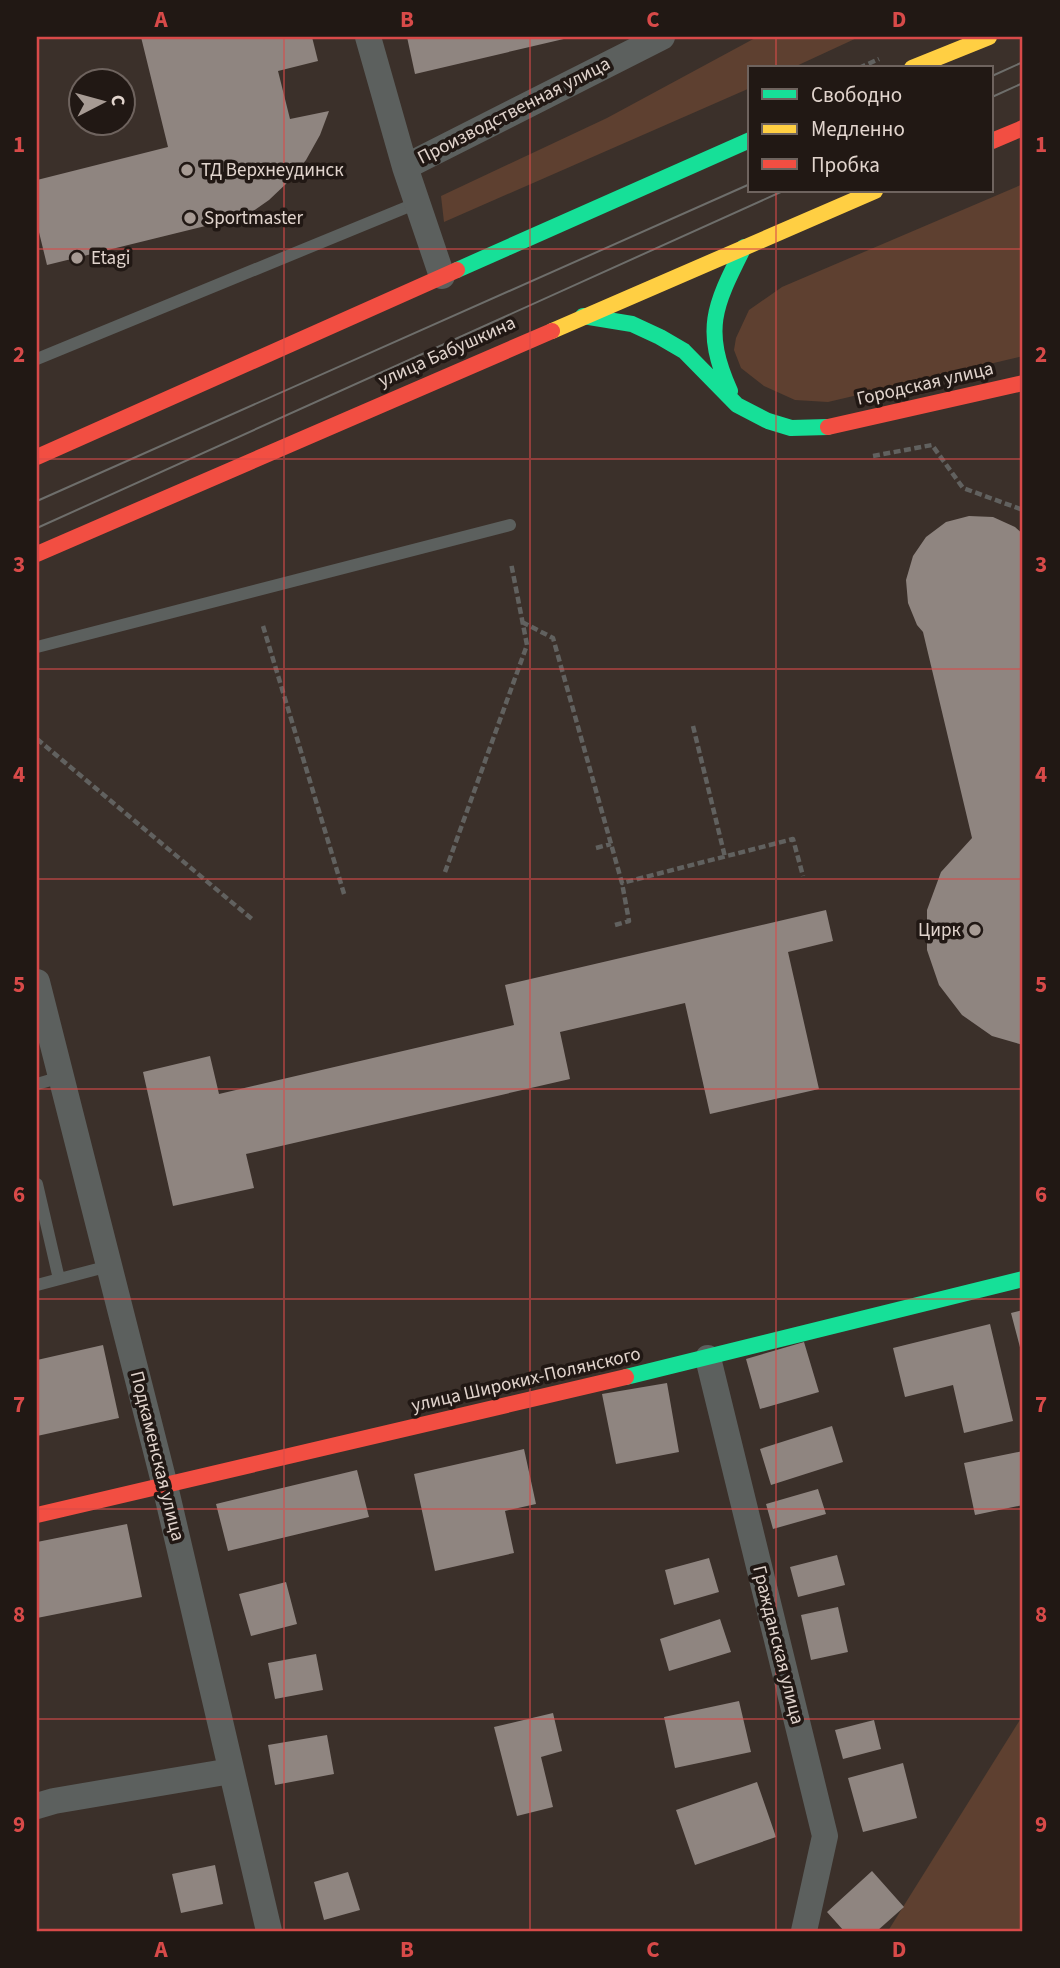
<svg xmlns="http://www.w3.org/2000/svg" width="1060" height="1968" viewBox="0 0 1060 1968" font-family="'Source Sans 3',sans-serif">
<style>
.green{fill:#5e4030}
.building{fill:#8f8580}
.lines{fill:none;stroke-linecap:round;stroke-linejoin:round}
.path{stroke:#61615f;stroke-width:4.5;stroke-dasharray:7 3.5;stroke-linecap:butt}
.lane{stroke:#5c605e;stroke-width:12}
.street{stroke:#5c605e;stroke-width:26}
.fast{stroke:#16e098;stroke-width:16}
.slow{stroke:#ffcf43;stroke-width:16}
.jam{stroke:#f24e42;stroke-width:16}
.tram{stroke:#6e6e6b;stroke-width:2}
.grid{fill:none;stroke:#d84a49;stroke-width:2;stroke-opacity:0.55}
.poi-dot{fill:#a79b94;stroke:#211814;stroke-width:2.5}
.labels{text-anchor:middle;dominant-baseline:central;stroke-width:7;stroke-linejoin:round;paint-order:stroke}
.street-label{font-size:19px;fill:#e1d4cd;stroke:#211814}
.poi-label{font-size:19px;fill:#e1d4cd;stroke:#211814;text-anchor:start}
.neatline{fill:none;stroke:#d84a49;stroke-width:2.5}
.grid-label{font-size:23px;text-anchor:middle;font-weight:bold;fill:#d84a49}
</style>
<rect width="100%" height="100%" fill="#3b302a"/>
<path class="green" d="M757,37H859L792,68H750V88L444,222L441,196L607,118Z
M1023,184V356L828,402L795,400L764,386L741,368L734,350L736,338L749,310L782,287Z
M1023,1715V1931H888Z"/>
<path class="building" d="M141,37H312L318,61L278,71L290,119L329,111L320,135L306,160L288,182L269,200L246,216L47,265L37,224V180L168,147Z
M407,37H568V38L415,74Z
M969,516L993,517L1015,527L1023,534V1045L992,1036L962,1015L939,985L927,950V910L941,872L972,838L923,632L917,625L908,603L906,580L913,556L926,537L946,522Z
M826,910L833,941L788,952L819,1089L710,1114L685,1003L560,1032L570,1079L246,1154L254,1188L173,1206L143,1072L210,1056L219,1094L514,1025L505,985Z
M1023,1310V1355H1022L1011,1313Z
M990,1324L1013,1421L964,1433L953,1385L905,1397L893,1348Z
M804,1342L819,1392L760,1409L746,1359Z
M103,1345L119,1418L37,1436V1360Z
M667,1383L679,1452L616,1464L602,1394Z
M832,1426L843,1462L771,1485L760,1449Z
M524,1449L536,1504L505,1511L514,1553L435,1571L414,1474Z
M1023,1451V1505L975,1515L964,1463Z
M357,1470L369,1517L228,1551L216,1504Z
M818,1489L826,1514L773,1529L766,1504Z
M127,1524L142,1597L37,1618V1542Z
M837,1555L845,1585L798,1597L790,1567Z
M709,1558L719,1592L674,1605L665,1570Z
M286,1582L297,1624L251,1636L239,1594Z
M838,1607L848,1652L811,1660L801,1615Z
M720,1619L731,1652L669,1671L660,1639Z
M316,1654L323,1690L275,1699L268,1663Z
M739,1701L751,1752L675,1768L664,1717Z
M553,1713L562,1751L541,1757L553,1807L517,1816L494,1727Z
M874,1720L881,1749L843,1759L835,1730Z
M327,1735L334,1774L275,1785L268,1745Z
M903,1763L917,1818L863,1832L848,1778Z
M757,1782L776,1837L695,1865L676,1810Z
M215,1865L223,1904L181,1913L172,1874Z
M872,1871L904,1907L877,1931H844L827,1912Z
M348,1872L360,1910L324,1920L314,1882Z"/>
<g class="lines">
<path class="path" d="M859,68L879,59
M873,456L932,445L963,488L1023,510
M522,622L553,638L622,883L793,839L803,876
M263,626L345,897
M693,726L725,857
M37,739L253,920
M596,848L611,844
M445,872L527,645L511,563
M615,925L629,921L622,883"/>
<path class="lane" d="M37,359L417,203
M37,647L510,525
M37,1084L61,1077
M37,1184L59,1279
M37,1285L109,1266"/>
<path class="street" d="M368,37L405,167L442,276
M405,167L662,37
M37,982L165,1486L269,1931
M708,1358L825,1836L804,1931
M37,1806L54,1801L231,1771"/>
<path class="fast" d="M457,270L750,140
M583,316L632,324L660,337L684,351L737,405L768,421L791,428L828,427
M730,391C702,328 715,305 744,247
M626,1377L1023,1279"/>
<path class="slow" d="M912,68L989,37
M552,331L875,191"/>
<path class="jam" d="M992,141L1023,128
M828,427L1023,383
M37,457L457,270
M37,554L552,331
M37,1515L626,1377"/>
<path class="tram" d="M992,76L1023,62
M992,97L1023,83
M37,501L750,184
M37,528L783,191"/>
</g>
<path class="grid" d="M284,37V1931M530,37V1931M776,37V68M776,191V1931M37,249H1023M37,459H1023M37,669H1023M37,879H1023M37,1089H1023M37,1299H1023M37,1509H1023M37,1719H1023"/>
<g class="poi-dot">
<circle cx="187" cy="170" r="7"/>
<circle cx="190" cy="218" r="7"/>
<circle cx="77" cy="258" r="7"/>
<circle cx="975" cy="930" r="7"/>
</g>
<g class="labels">
<g class="street-label">
<text transform="translate(514 111) rotate(-27)">Производственная улица</text>
<text transform="translate(447 352) rotate(-24)">улица Бабушкина</text>
<text transform="translate(925 384) rotate(-13)">Городская улица</text>
<text transform="translate(526 1380) rotate(-13)">улица Широких-Полянского</text>
<text transform="translate(157 1456) rotate(76)">Подкаменская улица</text>
<text transform="translate(778 1645) rotate(76)">Гражданская улица</text>
</g>
<g class="poi-label">
<text x="201" y="170">ТД Верхнеудинск</text>
<text x="204" y="218">Sportmaster</text>
<text x="91" y="258">Etagi</text>
<text x="961" y="930" text-anchor="end">Цирк</text>
</g>
</g>
<rect width="1060" height="1968" fill="none" stroke="#211814" stroke-width="77"/>
<rect x="748" y="66" width="245" height="126" fill="#211814" stroke="#6e635e" stroke-width="2"/>
<rect x="762" y="89" width="35" height="10" fill="#16e098" stroke="#6e635e" stroke-width="2"/>
<text x="811" y="102" font-size="21" fill="#e1d4cd">Свободно</text>
<rect x="762" y="124" width="35" height="10" fill="#ffcf43" stroke="#6e635e" stroke-width="2"/>
<text x="811" y="136" font-size="21" fill="#e1d4cd">Медленно</text>
<rect x="762" y="159" width="35" height="10" fill="#f24e42" stroke="#6e635e" stroke-width="2"/>
<text x="811" y="172" font-size="21" fill="#e1d4cd">Пробка</text>
<g transform="translate(102 102) rotate(84)"><circle r="33" fill="#211814" stroke="#6e635e" stroke-width="2"/>
<path d="M0-5L12 26L0 18L-12 26Z" fill="#a79b94"/>
<text y="-10" font-size="19" font-weight="bold" text-anchor="middle" fill="#e1d4cd">С</text>
</g>
<rect x="38" y="38" width="983" height="1892" class="neatline"/>
<g class="grid-label">
<text x="161" y="27">A</text>
<text x="407" y="27">B</text>
<text x="653" y="27">C</text>
<text x="899" y="27">D</text>
<text x="19" y="152">1</text>
<text x="1041" y="152">1</text>
<text x="19" y="362">2</text>
<text x="1041" y="362">2</text>
<text x="19" y="572">3</text>
<text x="1041" y="572">3</text>
<text x="19" y="782">4</text>
<text x="1041" y="782">4</text>
<text x="19" y="992">5</text>
<text x="1041" y="992">5</text>
<text x="19" y="1202">6</text>
<text x="1041" y="1202">6</text>
<text x="19" y="1412">7</text>
<text x="1041" y="1412">7</text>
<text x="19" y="1622">8</text>
<text x="1041" y="1622">8</text>
<text x="19" y="1832">9</text>
<text x="1041" y="1832">9</text>
<text x="161" y="1957">A</text>
<text x="407" y="1957">B</text>
<text x="653" y="1957">C</text>
<text x="899" y="1957">D</text>
</g>
</svg>
